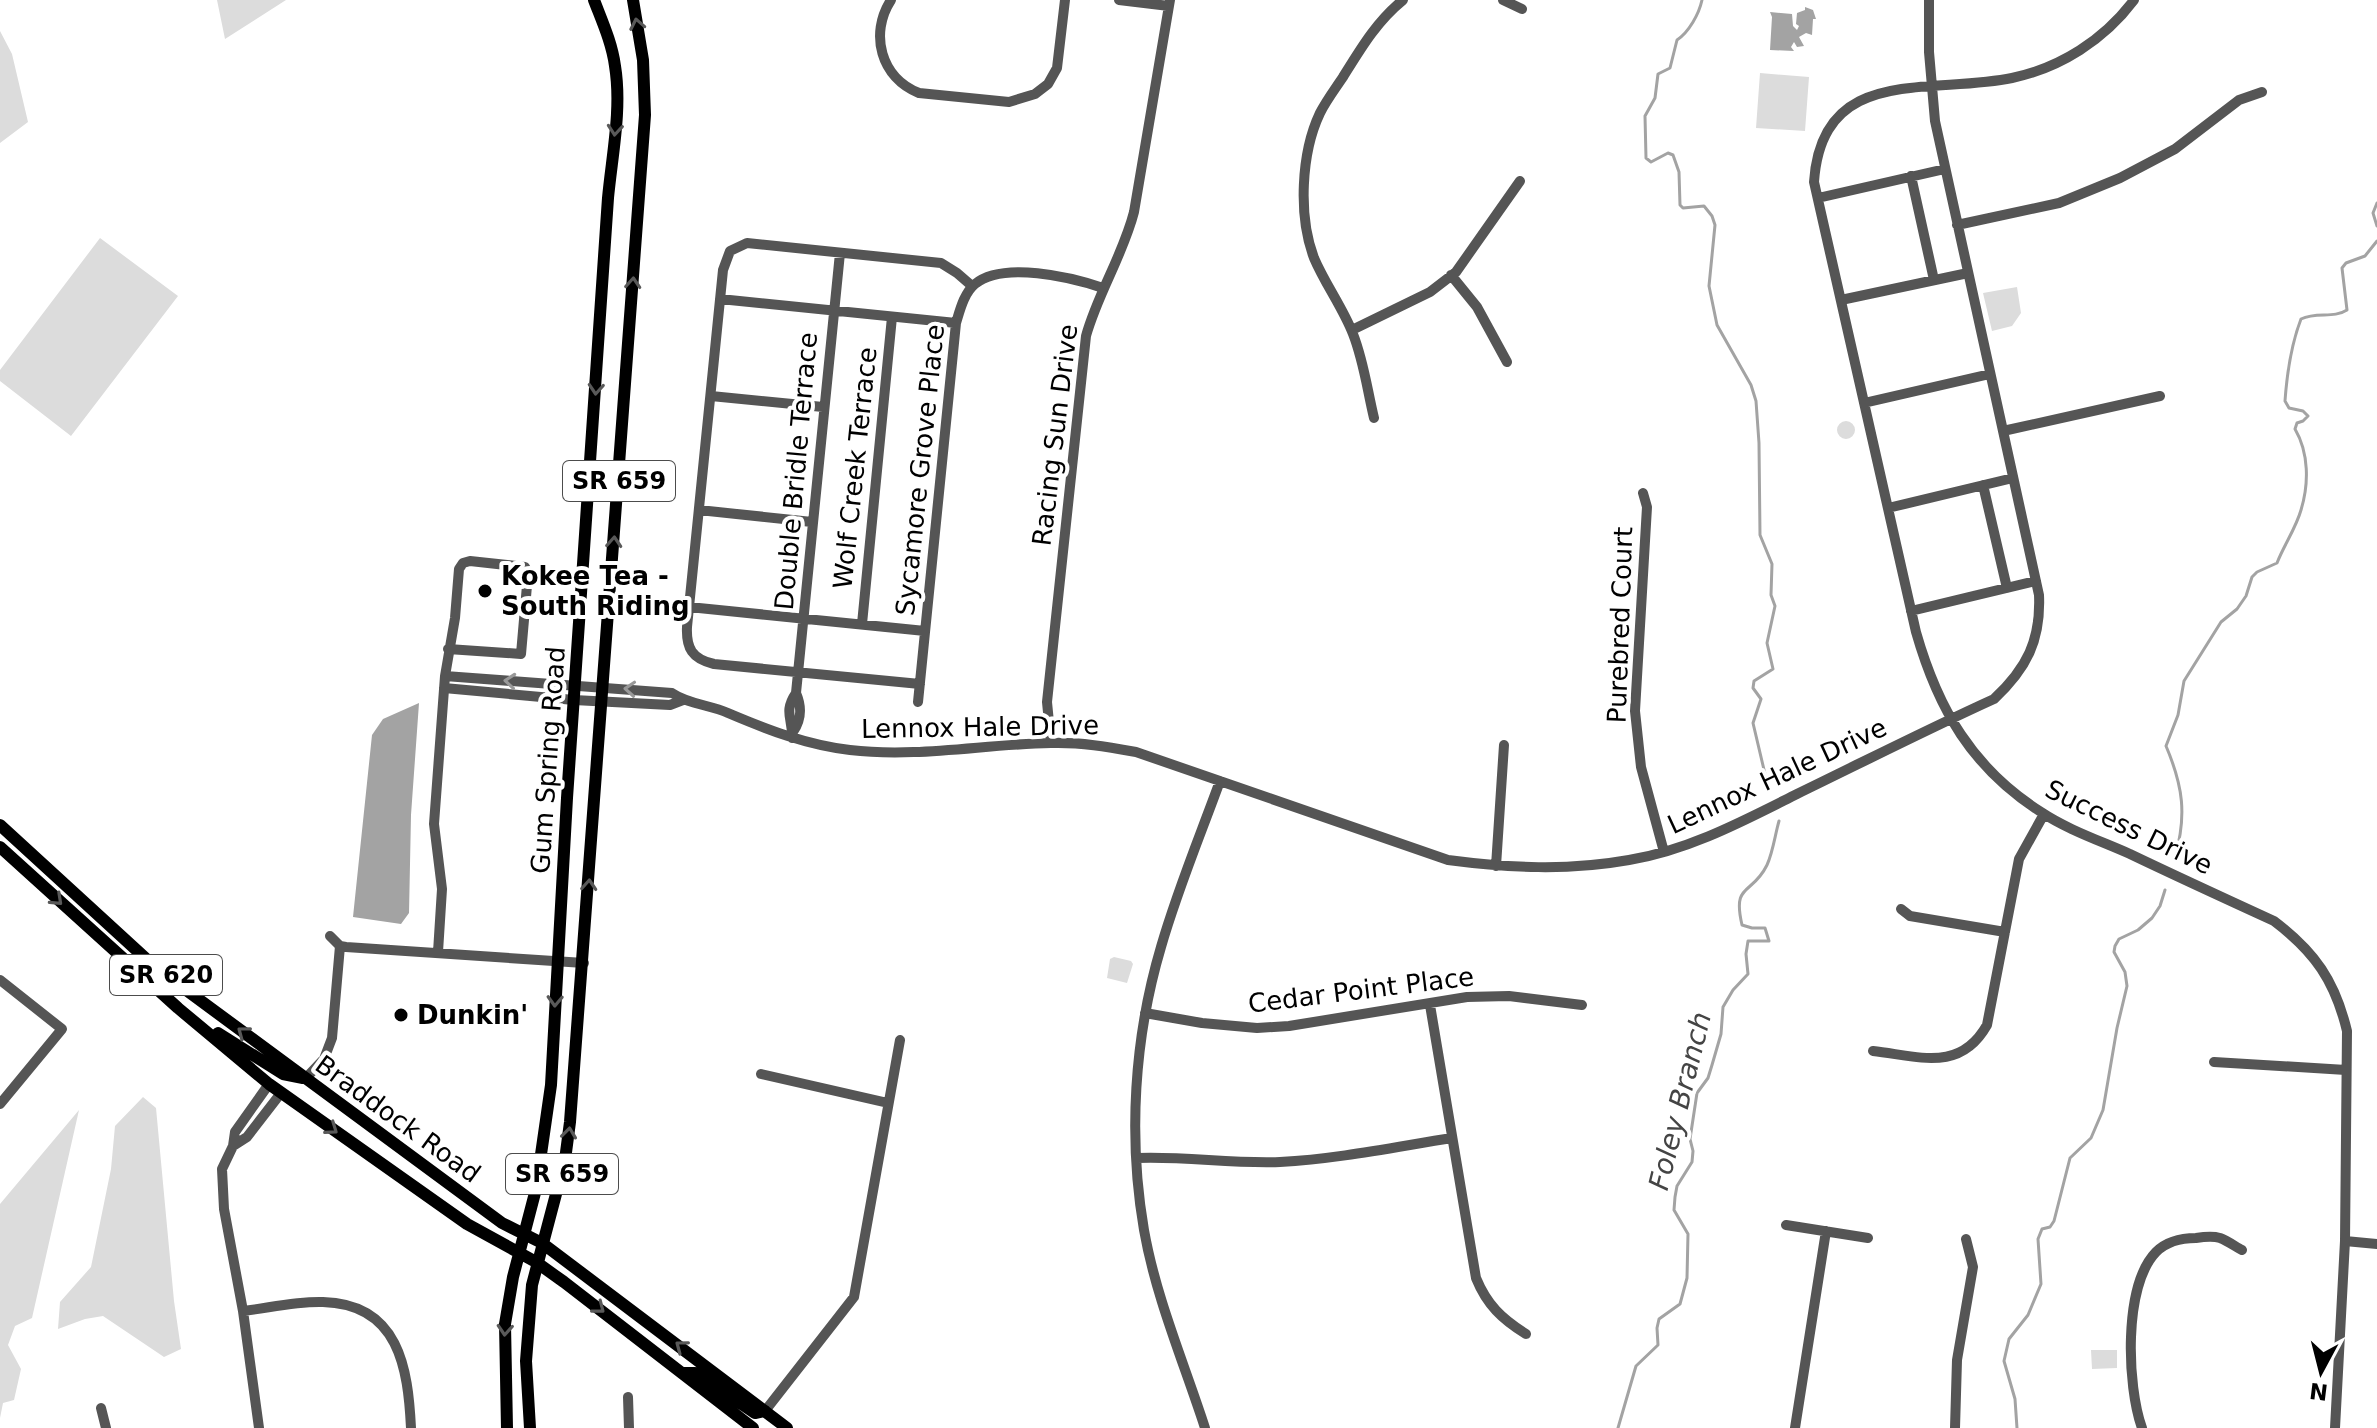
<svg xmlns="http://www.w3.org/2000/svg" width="2377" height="1428" viewBox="0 0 2377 1428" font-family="'DejaVu Sans',sans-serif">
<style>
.green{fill:#dcdcdc}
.water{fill:#a3a3a3}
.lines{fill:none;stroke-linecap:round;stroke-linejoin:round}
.stream{stroke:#a3a3a3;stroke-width:3}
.minor{stroke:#555;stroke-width:10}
.major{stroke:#000;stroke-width:12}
.oneway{stroke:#595959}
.oneway2{stroke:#999}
.poi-dot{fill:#000;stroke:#fff;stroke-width:3}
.labels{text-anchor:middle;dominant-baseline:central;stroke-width:8;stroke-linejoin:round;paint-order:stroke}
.shield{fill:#fff;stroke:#4c4c4c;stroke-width:2}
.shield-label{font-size:24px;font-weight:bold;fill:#000}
.street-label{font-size:26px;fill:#000;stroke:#fff}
.poi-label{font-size:26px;font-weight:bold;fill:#000;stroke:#fff;text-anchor:start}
.water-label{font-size:28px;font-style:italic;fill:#444;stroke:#fff}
</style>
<rect width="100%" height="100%" fill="#fff"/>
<path class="green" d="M217,0H286L225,39Z
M0,31L12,54L28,122L0,143Z
M1760,73L1809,77L1805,131L1756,128Z
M100,238L178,296L71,436L0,381V370Z
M2017,287L2021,313L2012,326L1992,331L1983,293Z
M1837 430a9 9 0 1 1 18 0a9 9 0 1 1-18 0Z
M1114,957L1131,961L1133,964L1127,983L1107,978L1110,959Z
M143,1097L156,1108L174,1301L181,1349L164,1357L103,1316L85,1319L58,1329L60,1302L91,1267L111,1169L115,1126Z
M79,1110L32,1318L15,1326L8,1345L21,1369L14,1400L3,1403L0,1418V1204Z
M2091,1350H2117V1368L2092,1369Z"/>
<path class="water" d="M1805,7L1813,10L1816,19H1813L1812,35L1806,33L1799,37L1804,46L1797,47L1794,42L1791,47L1794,51L1770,50L1772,17L1770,12L1792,14L1793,26L1797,30L1799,26L1796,24L1797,13L1805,10Z
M419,703L411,815L409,913L401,924L353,917L372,735L383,719Z"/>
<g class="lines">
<path class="stream" d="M1702,0C1699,14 1689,32 1677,40L1670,68L1658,74L1655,98L1645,116L1646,158L1651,162L1668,153L1673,155L1679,172L1680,205L1683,208L1704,206L1712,216L1715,225L1709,286L1717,325L1751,385L1756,401L1759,443L1760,535L1772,564L1771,595L1775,606L1767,643L1773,669L1754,681L1753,688L1761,699L1753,723L1769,791
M2377,203L2373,213L2377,226
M2175,857C2187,815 2183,786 2166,746L2178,715L2184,681L2221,622L2237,609L2246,596L2252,577L2257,572L2277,563C2284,545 2296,528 2301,510C2309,484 2309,453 2295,429L2297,423L2303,421L2308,416L2303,411L2289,408L2285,401C2287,373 2291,345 2301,319C2317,311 2333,319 2347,310L2342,268L2346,263L2365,256L2377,241
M1618,1428L1636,1366L1658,1345L1657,1328L1659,1319L1680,1304L1687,1278L1688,1234L1674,1210L1675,1197L1677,1186L1692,1162L1693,1151L1690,1139L1697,1093L1708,1078L1712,1065L1721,1034L1723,1007L1733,990L1748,974L1746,954L1748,941H1769L1765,928H1752L1742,925C1732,882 1752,896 1767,865C1773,852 1775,835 1779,821
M2017,1428L2015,1399L2004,1361L2009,1339L2028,1315L2041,1284L2038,1239L2042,1229L2050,1227L2054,1221L2070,1158L2091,1138L2103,1110L2117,1028L2127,986L2125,972L2114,952L2115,946L2119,939L2138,930L2152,918L2160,906L2165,890"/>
<path class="minor" d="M891,0C869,34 881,78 919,93L1009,102L1035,94L1048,84L1057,68L1065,0
M1119,0L1169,6
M1503,0L1522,9
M2134,0C2104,40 2060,68 2012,78C1930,95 1822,64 1814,182L1916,632C1938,709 1972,768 2041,812C2068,830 2101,841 2130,854C2178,877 2226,899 2274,921C2315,952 2335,981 2347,1031L2345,1241L2335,1428
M1911,176L1934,280
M1818,198L1945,169
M1957,225L2059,203L2120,178L2175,149L2239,100L2262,92
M1451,275L1477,307L1507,362
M720,299L956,323
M1841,300L1968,273
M1352,330L1430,292L1456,272L1520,181
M711,396L823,407
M1864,403L1990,374
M1374,418C1367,389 1364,362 1353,334C1343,308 1325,284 1314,258C1298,216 1301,153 1320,113C1326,101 1335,89 1343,77C1361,48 1377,21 1403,0
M2003,431L2160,396
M1983,485L2007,588
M1643,493L1647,507L1635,711L1641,767L1664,852
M1888,508L2013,478
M699,510L812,522
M689,607L925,631
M1911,611L2036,581
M862,624L892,317
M445,676L672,693C688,704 710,705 728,713C768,730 807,745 850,750C917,758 985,744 1051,743C1080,742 1108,747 1136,752L1448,860C1509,868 1568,871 1629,860C1689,850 1743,821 1797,794C1863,762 1928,729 1994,699C2027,668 2041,640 2039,595L1935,121L1929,52V0
M920,684L714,664C692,659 686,648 687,627L723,270L730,251L747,243L941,263L957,273L972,286
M444,688L574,700L670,705L683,700
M918,702L956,323C960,310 964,293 975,284C1003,261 1071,277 1103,288
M793,732C802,719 802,707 796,693
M792,738C793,719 783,712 796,693L840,253
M1051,743L1047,702L1086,336C1098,293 1123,255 1134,212L1170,0
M1496,866L1504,745
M1901,909L1910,916L2005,932
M330,936L340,946L346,947L584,963
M438,952L442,889L434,824L445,676L455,618L459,569L463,563L470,561L525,567L528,574L521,654L448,649
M0,980L62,1029L0,1104
M1430,1005L1476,1278C1487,1305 1502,1319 1526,1334
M1145,1013L1202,1023L1257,1028L1289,1026L1467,997L1509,996L1582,1005
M1873,1051C1918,1056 1960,1073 1987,1025L2019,859L2044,814
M2214,1062L2346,1070
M761,1074L888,1103
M306,1078L324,1059L332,1038L340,946
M233,1146L247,1137L281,1093
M1137,1158C1185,1156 1232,1164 1280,1162C1338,1159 1395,1147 1452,1138
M1786,1225L1868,1238
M2345,1241L2377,1244
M243,1311C269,1308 296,1301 323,1302C399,1304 408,1368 411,1428
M628,1397L629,1428
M101,1408L106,1428
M765,1411L854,1297L900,1040
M259,1428L243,1311L224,1209L222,1169L233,1146L235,1132L269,1084
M1205,1428C1184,1363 1156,1298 1144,1230C1128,1137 1134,1038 1161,947C1177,891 1200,836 1220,781
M1795,1428L1826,1231
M1955,1428L1957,1360L1973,1267L1966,1239
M2142,1428C2127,1386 2123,1286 2156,1252C2166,1242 2181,1238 2196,1238C2203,1237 2213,1236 2220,1238C2228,1241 2236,1247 2242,1250"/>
<path class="major" d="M0,825L155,967L502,1223L542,1243L787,1428
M0,847L178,1008L269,1084L467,1224L536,1262L564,1282L753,1428
M218,1033L283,1074L303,1078
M682,1373H695L702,1377L755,1413L765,1411
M507,1428L505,1324L513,1277L536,1189L551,1085L567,798L608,198C612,155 622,109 615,66C612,43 602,21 594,0
M530,1428L526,1361L532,1285L565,1160L570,1122L645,115L643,60L633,0"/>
</g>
<defs><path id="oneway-chevron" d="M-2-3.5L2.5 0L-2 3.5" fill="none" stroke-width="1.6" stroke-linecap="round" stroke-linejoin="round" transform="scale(2)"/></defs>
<g class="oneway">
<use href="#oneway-chevron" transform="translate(637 24) rotate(-101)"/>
<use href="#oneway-chevron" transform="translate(615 130) rotate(95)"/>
<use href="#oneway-chevron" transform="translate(633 283) rotate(-86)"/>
<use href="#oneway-chevron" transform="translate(596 389) rotate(94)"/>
<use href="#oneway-chevron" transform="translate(614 542) rotate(-86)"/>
<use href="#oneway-chevron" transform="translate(589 885) rotate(-86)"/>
<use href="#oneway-chevron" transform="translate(57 900) rotate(43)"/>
<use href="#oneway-chevron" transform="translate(555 1001) rotate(92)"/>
<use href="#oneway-chevron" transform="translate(243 1032) rotate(-143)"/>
<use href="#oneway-chevron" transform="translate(332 1129) rotate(35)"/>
<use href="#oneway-chevron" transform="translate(569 1133) rotate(-83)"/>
<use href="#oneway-chevron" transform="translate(599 1308) rotate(38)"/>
<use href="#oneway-chevron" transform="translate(505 1330) rotate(94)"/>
<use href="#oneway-chevron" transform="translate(681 1346) rotate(-143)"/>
</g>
<g class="oneway2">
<use href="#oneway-chevron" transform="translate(510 681) rotate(-175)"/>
<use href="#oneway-chevron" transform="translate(630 689) rotate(-176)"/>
</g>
<g class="poi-dot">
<circle cx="485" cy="591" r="8"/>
<circle cx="401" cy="1015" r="8"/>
</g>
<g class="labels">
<g class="shield">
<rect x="563" y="461" width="112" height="40" rx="6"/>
<rect x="110" y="955" width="112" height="40" rx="6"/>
<rect x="506" y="1154" width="112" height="40" rx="6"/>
</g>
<g class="shield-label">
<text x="619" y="481">SR 659</text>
<text x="166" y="975">SR 620</text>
<text x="562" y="1174">SR 659</text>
</g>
<g class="street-label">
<text transform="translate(1055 435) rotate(-83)">Racing Sun Drive</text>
<text transform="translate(855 468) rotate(-84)">Wolf Creek Terrace</text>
<text transform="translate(920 470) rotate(-84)">Sycamore Grove Place</text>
<text transform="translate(796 471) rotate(-85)">Double Bridle Terrace</text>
<text transform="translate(1620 625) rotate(-88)">Purebred Court</text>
<text transform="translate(980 727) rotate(-1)">Lennox Hale Drive</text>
<text transform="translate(548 760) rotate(-86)">Gum Spring Road</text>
<text transform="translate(1777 776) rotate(-25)">Lennox Hale Drive</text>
<text transform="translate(2129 827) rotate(26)">Success Drive</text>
<text transform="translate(1361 990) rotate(-7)">Cedar Point Place</text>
<text transform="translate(398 1119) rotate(36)">Braddock Road</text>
</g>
<g class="poi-label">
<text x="501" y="576">Kokee Tea -<tspan x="501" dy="30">South Riding</tspan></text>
<text x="417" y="1015">Dunkin'</text>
</g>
<g class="water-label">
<text transform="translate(1680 1101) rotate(-76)">Foley Branch</text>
</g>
</g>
<g transform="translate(2321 1372) rotate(187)" stroke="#ffffff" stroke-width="6" paint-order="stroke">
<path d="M0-6L14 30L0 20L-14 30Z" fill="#000000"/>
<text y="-12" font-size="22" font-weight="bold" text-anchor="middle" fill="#000000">N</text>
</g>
</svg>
